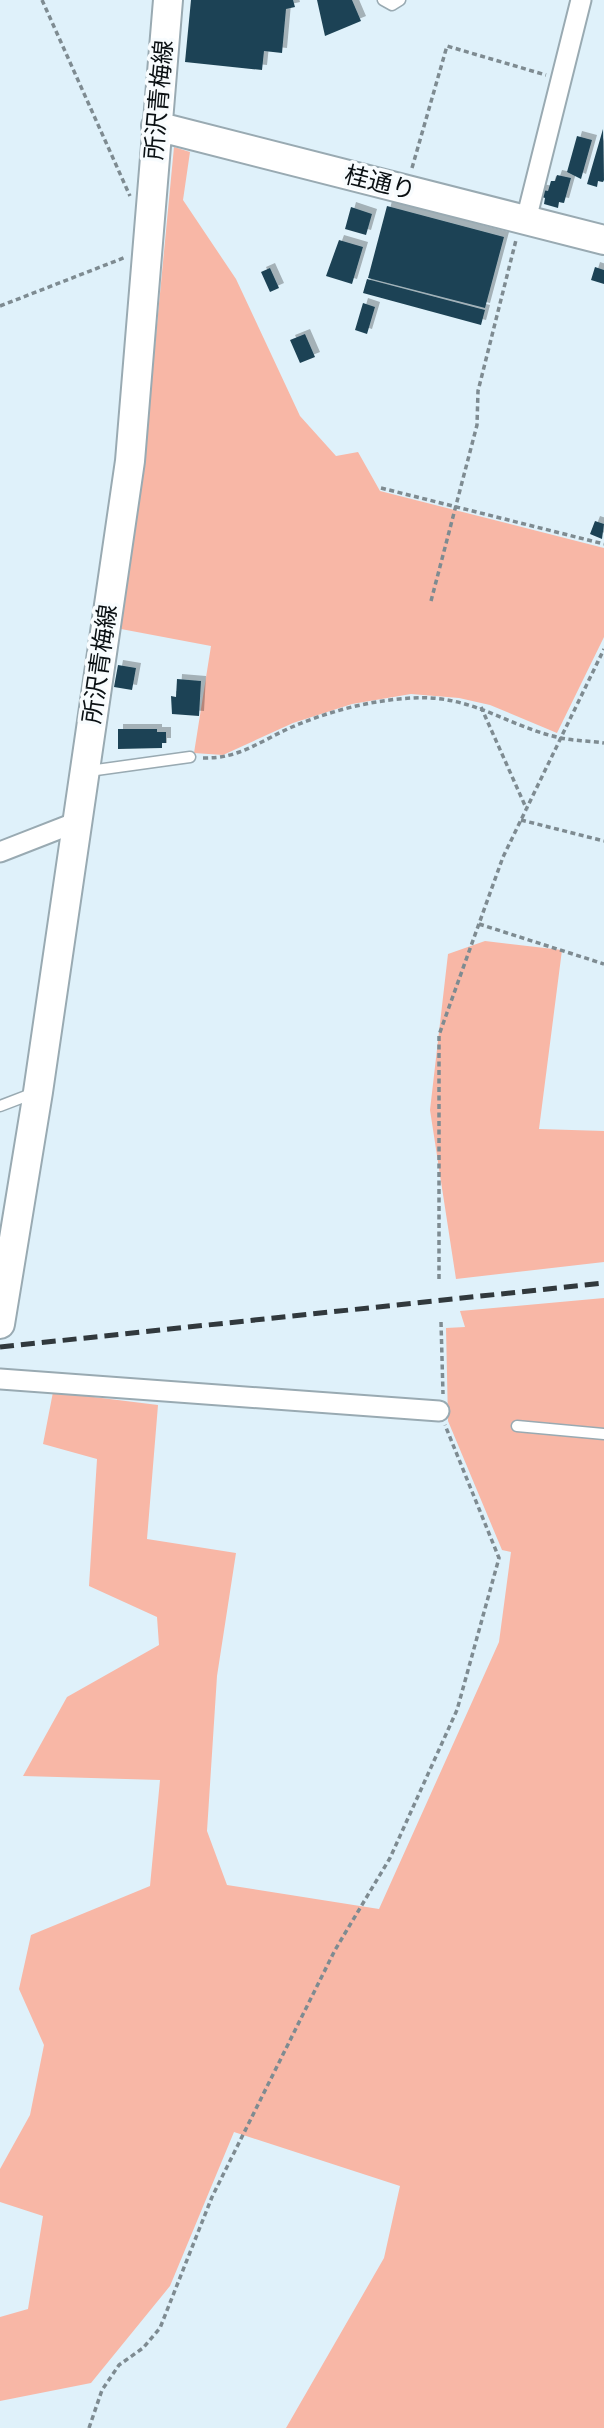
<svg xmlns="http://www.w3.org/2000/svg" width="604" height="2428" viewBox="0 0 604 2428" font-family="Signika,'Noto Sans JP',sans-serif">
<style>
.green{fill:#f8b7a6}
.building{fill:#1e4354;filter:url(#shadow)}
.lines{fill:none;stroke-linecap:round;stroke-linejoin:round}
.lane-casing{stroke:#99aab2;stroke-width:13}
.street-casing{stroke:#99aab2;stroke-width:23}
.secondary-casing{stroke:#99aab2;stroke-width:32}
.path{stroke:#7e8b91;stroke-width:3.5;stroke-dasharray:5 3.5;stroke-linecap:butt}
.lane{stroke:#fff;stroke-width:10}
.street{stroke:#fff;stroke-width:19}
.secondary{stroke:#fff;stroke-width:28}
.rail{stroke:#31393d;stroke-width:5;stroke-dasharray:14 7;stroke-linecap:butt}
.labels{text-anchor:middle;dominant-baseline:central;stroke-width:7;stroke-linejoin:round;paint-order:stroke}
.street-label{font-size:24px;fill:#0a1013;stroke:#f8fcfe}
</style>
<defs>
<filter id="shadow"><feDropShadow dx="5" dy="-5" stdDeviation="0" flood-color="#0004"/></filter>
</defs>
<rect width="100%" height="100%" fill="#dff1fa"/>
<path class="green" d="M174,147L190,152L183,200L236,279L300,416L336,456L358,452L380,491L604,548V637L557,733L490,705L459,698L411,694L352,704L293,723L223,755L194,753L211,646L121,629L146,440Z
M485,941L562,950L539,1129L604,1131V1262L456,1279L430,1110L448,954Z
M604,1298V2428H286L384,2258L400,2186L234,2132L170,2286L91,2383L0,2401V2317L28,2309L43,2216L0,2202V2169L30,2115L44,2045L19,1989L31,1935L150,1886L160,1780L23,1776L67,1697L159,1645L157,1617L89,1586L97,1459L43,1444L53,1392L158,1405L147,1539L236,1553L217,1676L207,1831L227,1885L379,1909L499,1642L511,1552L502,1550L448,1421L446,1328L465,1327L460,1311Z"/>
<path class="building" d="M191,0H293L295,7L286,9L282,53L264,51L262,70L185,62Z
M317,0H352L361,21L325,36Z
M603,129L604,180L603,182L598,181L597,187L587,184Z
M577,136L592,140L581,179L567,172Z
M557,175L571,178L564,203L559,202L558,208L544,204L545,198L536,195L538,189L548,191L551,181H555Z
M387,206L504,237L485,308L368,278Z
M351,207L372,214L366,235L345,229Z
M339,240L363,247L352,284L326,276Z
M595,267L604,270V284L591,280Z
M270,268L279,288L270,292L261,272Z
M367,279L485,310L481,325L363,293Z
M363,303L375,307L367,334L355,330Z
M305,334L315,357L300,363L290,340Z
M595,521L604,524L602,539L590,534Z
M118,665L136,668L132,690L114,687Z
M177,679L201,681L199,716L172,714L171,696L176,697Z
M118,729H157V732H166V743H162V748L118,749Z"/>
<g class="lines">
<defs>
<path id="lane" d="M383,0L392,5L400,0
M89,771L190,757
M0,1106L34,1093
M517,1426L604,1434"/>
<path id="street" d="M526,220L581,0
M0,852L77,822
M0,1379L439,1411"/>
<path id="secondary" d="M156,126L604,240
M0,1324L38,1092L130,461L168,0"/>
</defs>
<use href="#lane" class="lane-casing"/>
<use href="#street" class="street-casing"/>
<use href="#secondary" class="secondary-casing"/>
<path class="path" d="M42,0L130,196
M412,168L447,46L546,75
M0,306L126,257
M381,488L604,544
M431,601L477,425L478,391L516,240
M481,707L527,810
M203,758C239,759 260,741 292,727C329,711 372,700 412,698C472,694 508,727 561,738C575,741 590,741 604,743
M521,820L604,841
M479,924L604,964
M439,1279V1035L503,857L604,649
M441,1322L443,1394
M89,2428L102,2390L119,2365L143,2348L160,2328L212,2197L335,1950L390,1858L457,1710L499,1558L445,1425"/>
<use href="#lane" class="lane"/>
<use href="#street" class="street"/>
<use href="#secondary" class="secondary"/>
<path class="rail" d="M0,1347L604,1283"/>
</g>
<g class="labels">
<g class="street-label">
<text transform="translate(159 100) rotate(-85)">所沢青梅線</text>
<text transform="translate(380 183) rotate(14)">桂通り</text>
<text transform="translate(100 664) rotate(-82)">所沢青梅線</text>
</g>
</g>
</svg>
